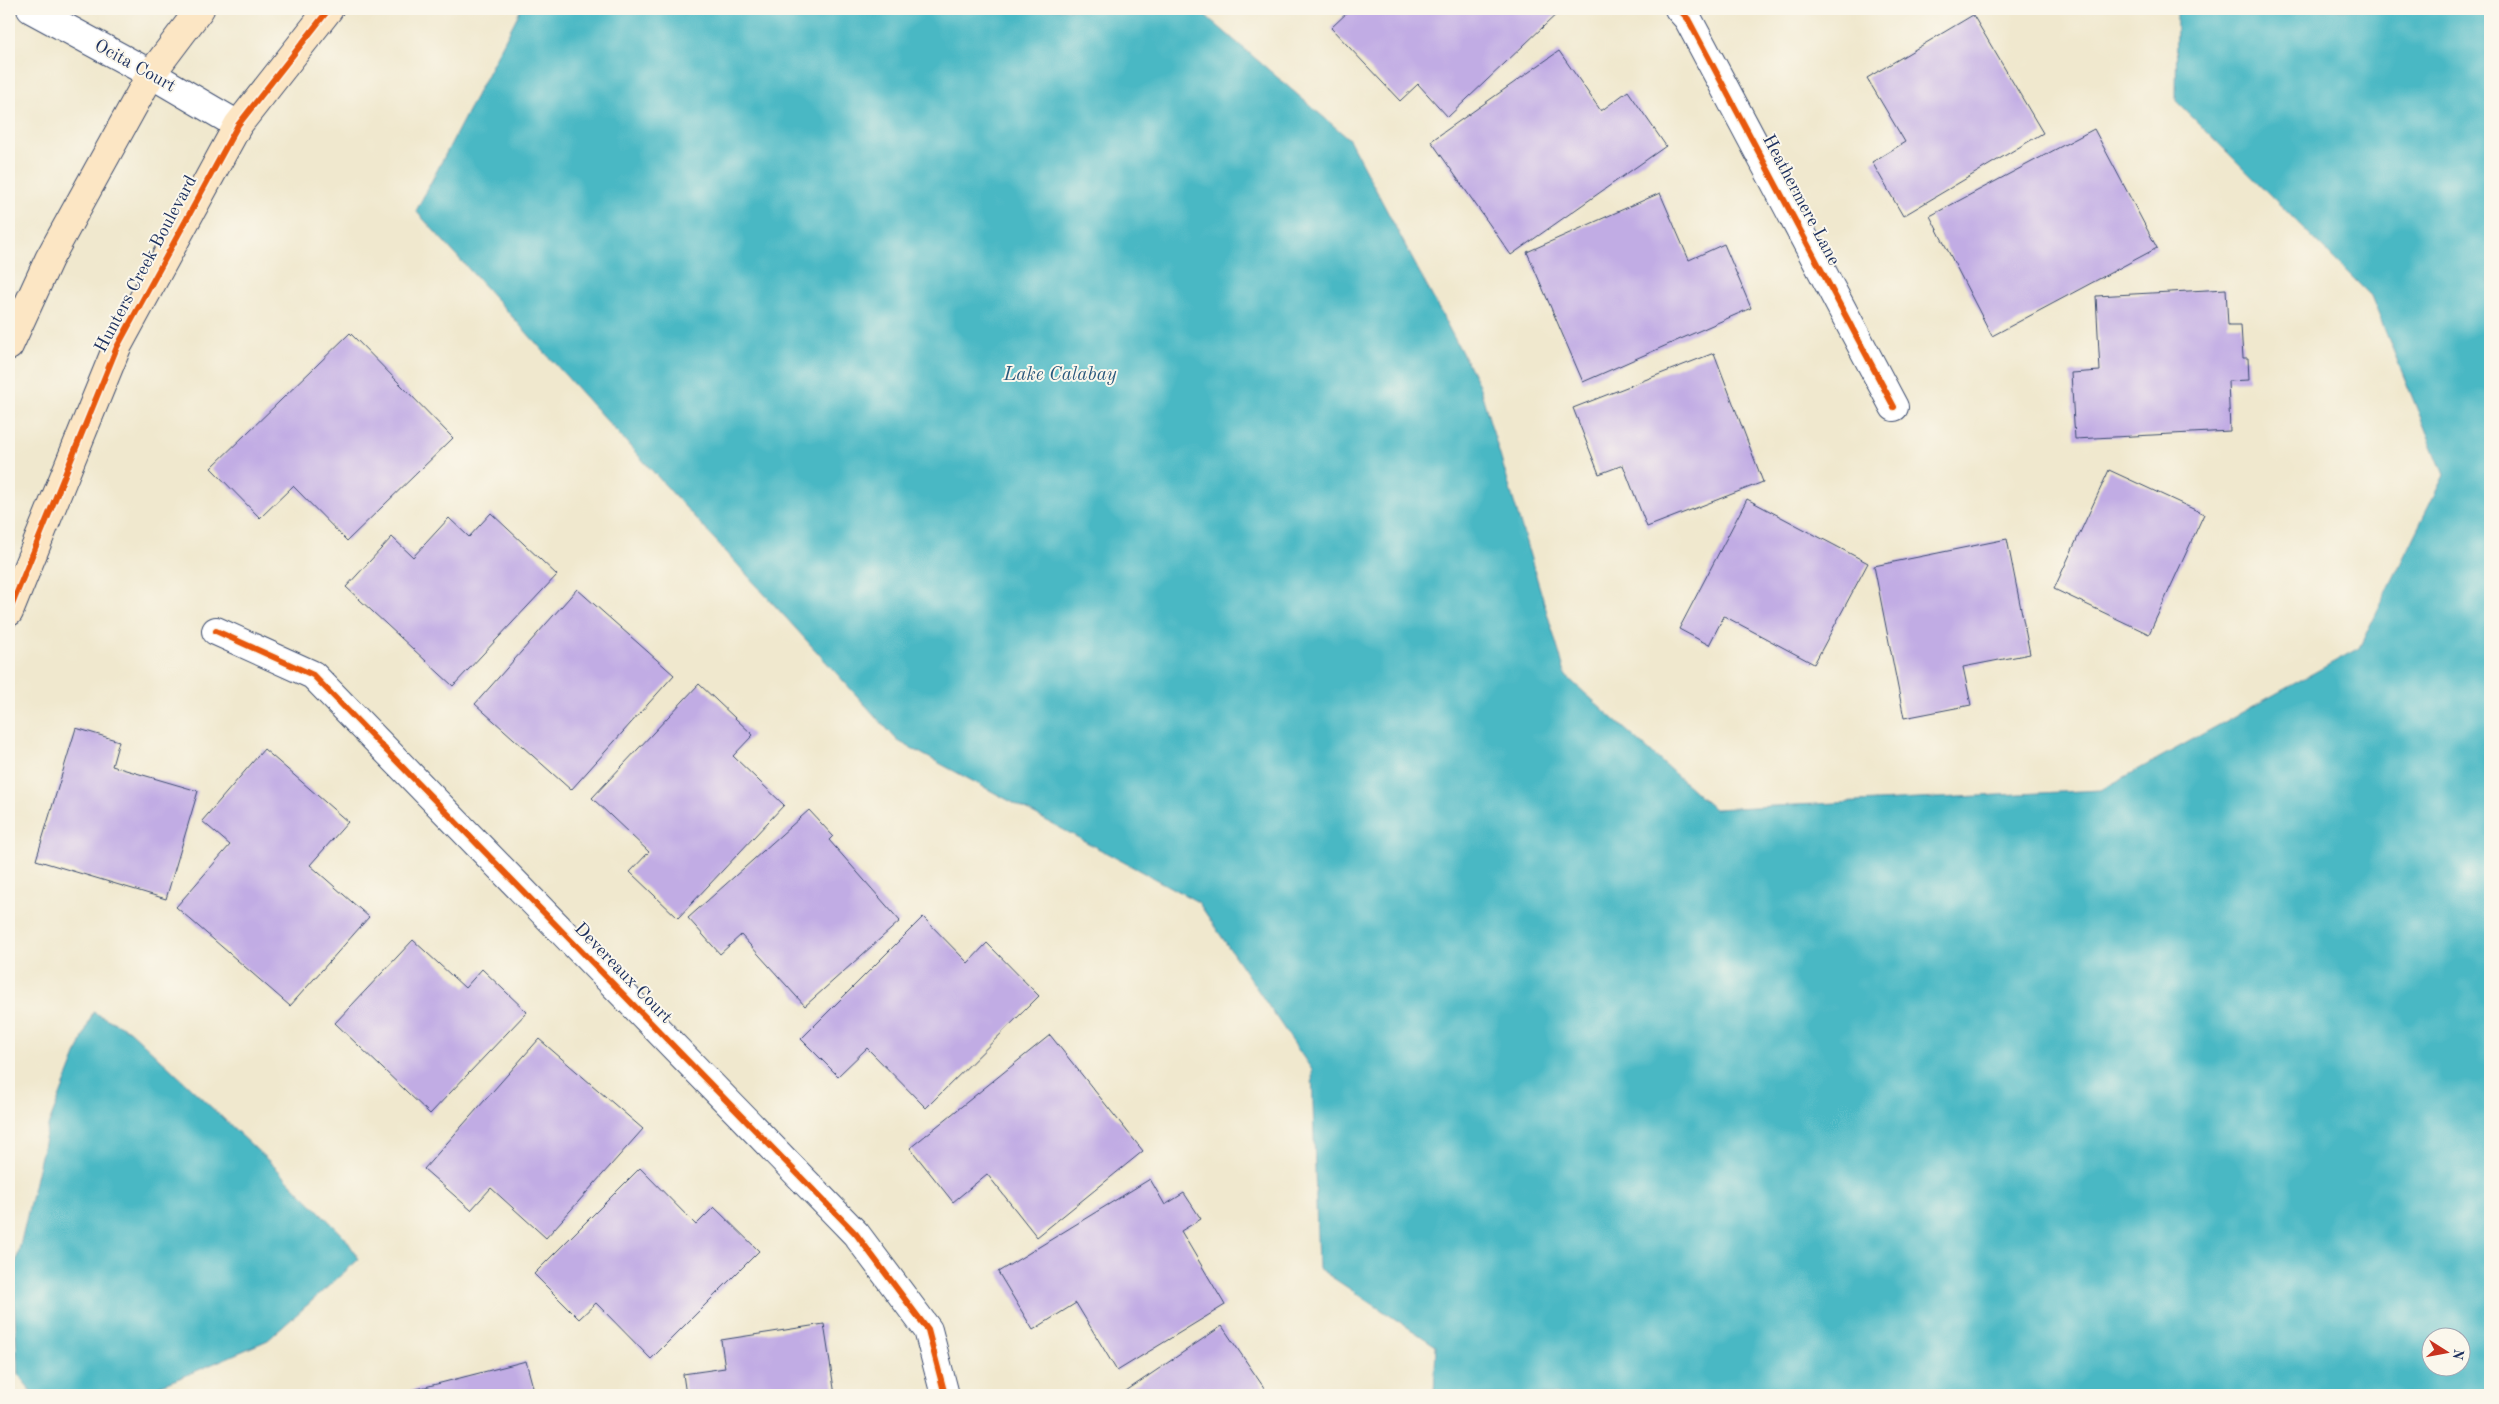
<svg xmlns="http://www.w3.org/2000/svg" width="2499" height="1404" viewBox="0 0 2499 1404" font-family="'Old Standard TT',serif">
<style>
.water{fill:#4ab8c4;stroke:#327491;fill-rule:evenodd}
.building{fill:#c1ace4}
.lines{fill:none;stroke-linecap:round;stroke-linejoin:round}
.street-casing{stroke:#3b4b6f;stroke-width:30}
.secondary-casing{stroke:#3b4b6f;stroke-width:30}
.street{stroke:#fff;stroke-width:28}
.secondary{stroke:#fce6c4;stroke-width:28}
.cycleway-casing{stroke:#fbf7ec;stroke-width:9}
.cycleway{stroke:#e8590c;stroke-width:6}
.labels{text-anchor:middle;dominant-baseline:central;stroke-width:4;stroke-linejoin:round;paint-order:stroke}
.street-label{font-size:18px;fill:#1b2f5e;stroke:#fbf7ec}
.water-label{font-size:19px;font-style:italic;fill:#29587d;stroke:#fbf7ec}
</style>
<rect width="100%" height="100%" fill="#fbf7ec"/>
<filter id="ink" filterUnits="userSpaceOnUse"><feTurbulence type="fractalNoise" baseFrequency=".02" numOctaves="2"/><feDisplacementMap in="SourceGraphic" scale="10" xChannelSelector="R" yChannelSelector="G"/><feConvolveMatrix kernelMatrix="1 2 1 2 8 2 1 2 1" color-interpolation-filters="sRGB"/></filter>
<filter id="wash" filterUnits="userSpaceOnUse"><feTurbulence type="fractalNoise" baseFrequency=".0096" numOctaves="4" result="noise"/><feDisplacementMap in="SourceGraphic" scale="20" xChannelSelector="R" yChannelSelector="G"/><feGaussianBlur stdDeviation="1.12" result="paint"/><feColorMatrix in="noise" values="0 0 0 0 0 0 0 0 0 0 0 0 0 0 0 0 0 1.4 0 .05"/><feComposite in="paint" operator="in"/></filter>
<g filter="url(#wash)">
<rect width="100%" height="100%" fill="#f0e8ce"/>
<path class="water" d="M521,9H1198L1349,139L1479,385L1566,676L1714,809L2101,790L2359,648L2444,475L2371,296L2176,101L2177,9H2490V1395H1434L1436,1346L1318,1268L1312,1070L1198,902L898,741L416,211ZM2432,1336H2462V1366H2432Z
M93,1012L129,1030L273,1165L344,1236L359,1259L268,1340L180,1378L133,1395H34L18,1374L13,1276L48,1126Z"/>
<g id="blocks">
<path class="building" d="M1351,9H1562L1448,117L1418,84L1400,101L1331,28Z
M1973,15L2043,133L1903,216L1872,162L1905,142L1867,78Z
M1559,51L1601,111L1628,91L1666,146L1511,255L1431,141Z
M2094,129L2157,248L1992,336L1930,216Z
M1660,193L1689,260L1724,244L1751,308L1583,382L1527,252Z
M2226,289L2228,325H2241L2243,358H2248L2249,380L2228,381L2230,431L2075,439L2071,373L2100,371L2096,296Z
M350,333L453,438L347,541L293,486L260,518L211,468Z
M1714,353L1763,482L1647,527L1623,465L1599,474L1573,408Z
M2109,470L2204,514L2149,634L2054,589Z
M1747,499L1868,563L1814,664L1724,616L1709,645L1679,629Z
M491,513L557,575L453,686L346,587L392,537L413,557L449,518L469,537Z
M2007,539L2030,654L1963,667L1971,705L1904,718L1874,566Z
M577,589L674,675L571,790L475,704Z
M699,684L753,735L733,756L784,805L678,918L630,872L649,852L592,798Z
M76,728L119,741L112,766L198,791L166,899L36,860Z
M264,749L348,822L310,865L369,917L290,1006L176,907L230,845L202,821Z
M809,810L833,836L829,840L900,921L805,1006L741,935L720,954L688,918Z
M923,917L968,963L987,943L1039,996L926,1108L867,1048L838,1076L801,1039Z
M413,940L465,988L482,969L527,1012L430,1114L335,1023Z
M1050,1035L1143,1151L1037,1237L987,1174L953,1202L910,1148Z
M539,1039L643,1129L546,1238L491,1188L471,1210L424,1169Z
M640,1168L696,1225L714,1207L759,1251L651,1359L596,1303L579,1319L534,1274Z
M1150,1179L1165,1205L1184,1193L1201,1219L1181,1231L1225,1305L1117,1371L1076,1303L1033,1330L998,1272Z
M824,1324L835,1395H686L683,1374L725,1368L721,1340Z
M1222,1326L1269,1395H1120Z
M526,1361L535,1395H394Z"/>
</g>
</g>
<g filter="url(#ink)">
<use href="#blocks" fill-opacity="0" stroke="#3b4b6f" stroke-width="1"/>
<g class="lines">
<defs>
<path id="street" d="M31,9L151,74L238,125
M1679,9L1688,19L1894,407
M216,631L313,675L856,1234L928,1330L945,1395"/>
<path id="secondary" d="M9,346L49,259L151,74L200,9
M9,612L117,347L238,125L329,9"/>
</defs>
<use href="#street" class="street-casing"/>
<use href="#secondary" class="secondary-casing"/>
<use href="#street" class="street"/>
<use href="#secondary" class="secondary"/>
<defs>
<path id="cycleway" d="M1679,9L1688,19L1894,407
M9,612L117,347L238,125L329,9
M216,631L313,675L856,1234L928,1330L945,1395"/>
</defs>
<use href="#cycleway" class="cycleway-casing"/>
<use href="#cycleway" class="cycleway"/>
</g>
</g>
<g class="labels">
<g class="street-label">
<text transform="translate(135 66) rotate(29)">Ocita Court</text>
<text transform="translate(1801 200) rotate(62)">Heathermere Lane</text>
<text transform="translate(146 264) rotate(-62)">Hunters Creek Boulevard</text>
<text transform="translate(623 973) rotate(46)">Devereaux Court</text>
</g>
<g class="water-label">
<text x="1060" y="375">Lake Calabay</text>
</g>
</g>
<rect width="2499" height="1404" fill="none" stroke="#fbf7ec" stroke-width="30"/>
<g transform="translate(2446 1352) rotate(101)"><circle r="24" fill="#fbf7ec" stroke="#a1a7b3"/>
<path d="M0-4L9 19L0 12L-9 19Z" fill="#c8321e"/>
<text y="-8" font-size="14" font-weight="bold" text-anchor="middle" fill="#1b2f5e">N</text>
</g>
</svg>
